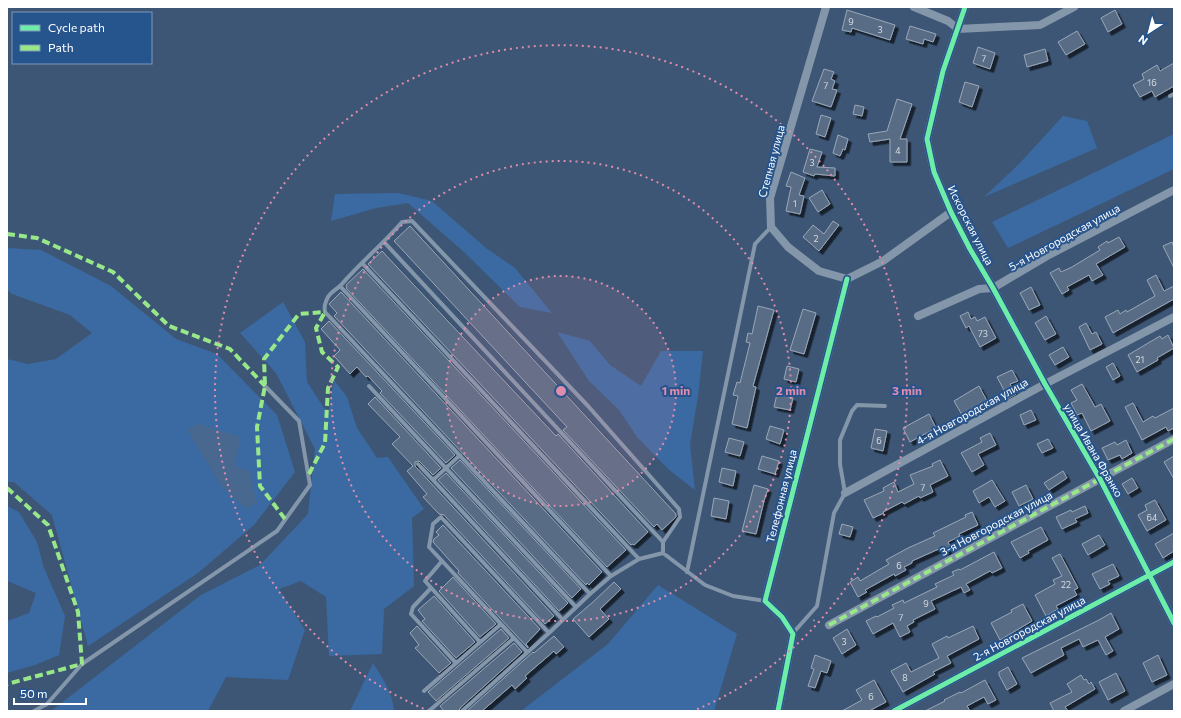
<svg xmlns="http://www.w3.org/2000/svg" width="1181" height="718" viewBox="0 0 1181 718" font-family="Commissioner,sans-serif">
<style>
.green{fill:#3b6aa2}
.water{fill:#49688f}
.building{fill:#596d85;stroke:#99a7b8;filter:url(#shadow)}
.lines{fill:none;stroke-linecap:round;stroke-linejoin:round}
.path{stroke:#8496a9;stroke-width:1.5;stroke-dasharray:2 3;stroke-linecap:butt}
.lane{stroke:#8496a9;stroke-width:4}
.street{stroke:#8496a9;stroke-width:8}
.quiet{stroke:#98e88a;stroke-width:4;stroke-dasharray:8 4;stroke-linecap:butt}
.cycleway-casing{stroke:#26548c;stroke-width:8}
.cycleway{stroke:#6deda7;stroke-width:5}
.ring{fill:none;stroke:#e08cad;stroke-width:2;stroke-dasharray:2 4}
.labels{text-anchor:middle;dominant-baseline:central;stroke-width:4;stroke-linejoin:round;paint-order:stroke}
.number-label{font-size:9px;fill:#d6dae0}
.street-label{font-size:11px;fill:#fff;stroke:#26548c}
.centre{fill:#e08cad;stroke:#26548c;stroke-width:2}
.ring-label{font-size:12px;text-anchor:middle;font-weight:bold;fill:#e08cad;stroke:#26548c;stroke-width:4;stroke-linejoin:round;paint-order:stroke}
</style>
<defs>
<filter id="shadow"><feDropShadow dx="3.5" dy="3.5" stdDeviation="0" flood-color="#0009"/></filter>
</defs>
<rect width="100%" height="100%" fill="#3d5675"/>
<path class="green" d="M1063,116L1087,121L1097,148L984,197L1019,164Z
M1174,134V169L1008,248L992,222Z
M398,193L432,201L486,248L515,268L552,313L520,307L464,252L408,203L376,208L331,221L335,194Z
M7,248L41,250L111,286L176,339L217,354L277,415L295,472L254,525L198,573L88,646L52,515L14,482H7V359L28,364L56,359L92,333L70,315L12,294L7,290Z
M283,302L305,342L307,382L328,414L334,380L347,397L357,428L377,458L388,457L424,509L412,518L414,586L384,609L382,654L329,656L326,597L301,581L279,589L305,630L288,680L226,677L208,711H51L201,595L260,565L308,514L315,449L276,373L240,333Z
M557,332L590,341L610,365L641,386L661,351H703L698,396L690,445L695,490L668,469L637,437L619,410L589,381Z
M7,506L19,512L37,542L44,568L65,616L59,655L35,665L7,673V621L29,613L36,593L7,581Z
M658,585L737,634L714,711H521L608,644Z
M373,663C382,677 393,694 394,711H350Z"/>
<path class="water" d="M200,424L240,437L235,466L250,472L257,503L247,509L221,486L187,429Z"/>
<path class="building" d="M847,10L895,25L890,40L852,28L851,32L842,30Z
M1115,10L1122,24L1108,32L1101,18Z
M910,26L936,34L933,42L924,39L923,44L906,39Z
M1077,31L1085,44L1066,55L1058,42Z
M978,47L995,53L990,69L973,63Z
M1045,49L1048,61L1027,67L1024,55Z
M1174,63V86L1155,97L1152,91L1140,97L1133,85L1144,79L1142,74L1157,65L1160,71Z
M824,69L834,72L831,79L835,81L832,89L837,90L831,107L812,101Z
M965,82L979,86L972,107L959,102Z
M897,99L912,104L900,139H907V162H890V139L870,142L868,134L887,131Z
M855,105L864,107L862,116L853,114Z
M821,115L831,118L825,137L816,134Z
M838,135L848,139L845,150L843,149L840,156L833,153Z
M810,149L822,152L817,167L835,168V176L815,174L814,176L803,172Z
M791,172L805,178L799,195L804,196L800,214L786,211L791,187L786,186Z
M822,190L830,204L818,212L809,198Z
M833,221L839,225L819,251L803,237L813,225L824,234Z
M410,226L676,514V517L662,530L657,524L654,527L563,430L567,427L394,241Z
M1119,237L1125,247L1096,264L1103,275L1092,281L1089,275L1067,287L1069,290L1062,294L1050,273L1059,268L1061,272L1072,267L1100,250L1098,247L1107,241L1108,243Z
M1172,242L1174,247V268L1163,246Z
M382,251L556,436L558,434L648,532L634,545L632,544L631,545L368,264Z
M363,269L626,550L607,567L346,288L347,287L346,285Z
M1156,275L1164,291L1174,286V299L1113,333L1105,317L1118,310L1120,314L1126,310L1127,312L1155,296L1147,280Z
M1031,287L1040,305L1029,310L1020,293Z
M341,292L602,572L589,585L587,583L586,585L334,316L337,313L329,304Z
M758,306L774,310L753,386L756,387L747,428L732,424L738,396L733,395L737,382L740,383L750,343L746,342L748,333L752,334Z
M803,309L816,313L804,354L790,350Z
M968,312L971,319L975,317L977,321L985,317L996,338L980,347L969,326L966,328L960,316Z
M1046,316L1056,334L1045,340L1035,323Z
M329,321L455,455L446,463L380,393L382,391L368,376L366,377L357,367L350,374L334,356L340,350L321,329Z
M1086,323L1092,334L1096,332L1102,344L1090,350L1079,327Z
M1168,335L1174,348L1157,358L1158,360L1137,372L1128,355L1160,336L1162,339Z
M1063,347L1069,357L1055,365L1049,355Z
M1113,363L1120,376L1113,380L1106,367Z
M787,366L799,369L796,382L784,379Z
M1012,370L1018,381L1010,384L1016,394L1007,399L1003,393L1005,392L997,377Z
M1082,384L1095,407L1101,404L1110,421L1091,431L1082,413L1077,415L1071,403L1077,400L1071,390Z
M979,386L987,401L962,415L954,401Z
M777,394L793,398L790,410L774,407Z
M375,397L441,468L433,475L419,461L415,462V466L554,616L545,624L444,515L439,514L423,497L427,494L407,471L413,466L392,444L400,437L368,404Z
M1133,403L1143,422L1153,416L1155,418L1174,408V428L1168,431L1166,427L1142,440L1125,407Z
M1031,410L1036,420L1024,425L1020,415Z
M929,414L936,428L910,442L903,428Z
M770,426L784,430L780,444L766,439Z
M875,429L887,431L883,451L871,448Z
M990,433L996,445L978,454L984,465L972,472L961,453L982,442L980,438Z
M729,438L744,442L740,456L725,452Z
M1048,439L1053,448L1042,453L1037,444Z
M1126,440L1132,453L1122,459L1120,455L1108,460L1102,448L1115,442L1117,445Z
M762,456L779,461L775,474L758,469Z
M1174,456V479L1164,462Z
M460,460L581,589L572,598L451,468Z
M940,460L948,476L930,485L933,492L920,498L919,496L904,504L902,502L883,512L884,513L873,518L864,500L884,491L883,488L894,482L898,492L914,484L910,475L933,466L932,464Z
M722,468L736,471L733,486L719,482Z
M1063,471L1067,478L1049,490L1044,483Z
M446,473L568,603L563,608L559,611L438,480Z
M1132,478L1138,488L1128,494L1122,484Z
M992,480L1005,501L995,507L989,497L979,503L973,491Z
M754,485L768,489L764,501L756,534L742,531Z
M1026,485L1033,499L1019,506L1012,492Z
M714,498L729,501L726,519L711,516Z
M1155,500L1166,520L1147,531L1138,515L1147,510L1145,505Z
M1085,506L1088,513L1075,519L1077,522L1062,529L1056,517L1071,510L1072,512Z
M972,512L978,525L959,534L960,536L948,542L951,549L943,553L941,548L912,561V563L904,567L906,570L895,576L894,574L865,590L867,592L858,597L850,582L858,577L860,581L889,564L886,560L908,548L935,536L933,533L966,517L965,515Z
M842,524L853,527L850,537L839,534Z
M443,525L540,629L526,644L528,647V648L458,573L459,571L433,542L434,539L439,535L436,532Z
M1041,527L1048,540L1028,551L1029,553L1020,558L1011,542Z
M1174,533V551L1163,558L1155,544Z
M1099,535L1105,545L1088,555L1082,544Z
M994,552L1002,568L992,573L990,571L966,584L970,590L964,593L961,587L931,601L935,609L913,620L914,622L907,626L910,632L900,637L893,623L873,634L866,621L876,616L877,617L894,608L892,605L903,600L904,603L937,587L935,584L954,575L952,572L959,569L960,570Z
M1060,554L1078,588L1074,590L1077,595L1056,606L1058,609L1046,616L1035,595L1055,584L1053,580L1062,576L1052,558Z
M1113,564L1119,576L1108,581L1110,584L1100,589L1092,574Z
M453,577L496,624L480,637L439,591Z
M614,582L621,589L600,609L609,619L589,637L573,619L593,602Z
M434,596L475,642L456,658L422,621L425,619L418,610Z
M1023,604L1032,621L1000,640L991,623L1012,612L1011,610Z
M1111,613L1119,629L1105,637L1113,651L1106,655L1098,640L1083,647L1079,639L1061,648L1064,655L1031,673L1022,658L1099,620Z
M417,626L451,663L439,673L415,648L419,645L410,633Z
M973,626L979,639L947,656L951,663L933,672L935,674L903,692L891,671L906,663L911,672L939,658L932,644L947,636L948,638Z
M501,629L509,638L436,701L428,692Z
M847,629L856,645L842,654L833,638Z
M554,636L564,647L556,654L554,651L525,676L527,678L515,689L512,685L482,711H467L533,652L534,653Z
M514,643L522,652L460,708L459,711H444L440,706Z
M815,655L831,661L827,673L821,671L815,688L808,686L814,669L811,668Z
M1158,655L1167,675L1152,682L1143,663Z
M1008,667L1017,684L1007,690L999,675V672Z
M1116,673L1125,691L1108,700L1099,682Z
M1081,675L1084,680L1086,679L1089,684L1091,682L1095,689L1065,707L1068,711H1054L1050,703L1072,692L1067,684Z
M874,680L886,702L869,711H842L862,700L856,690Z
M985,680L996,700L988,704L984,697L967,706L970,711H925L945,701L944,700L960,692L961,693Z"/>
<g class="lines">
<path class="path" d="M813,620L821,623"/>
<path class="lane" d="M1170,96L1174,94
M384,242L663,542V553
M362,263L639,559
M340,286L611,576
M369,386L576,607
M460,455L433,480L563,620
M418,464L433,480
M442,561L425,581L480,642
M687,572L755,244L771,227
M431,588L413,607L411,614L456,663
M590,594L325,312C324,306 325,303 328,297C331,292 337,289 341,285C360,263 383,244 402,222L412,221L588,406L679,509L680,517L663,542
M793,633L817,606L834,513L845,493L840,464V440L852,411L857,405L885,406
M527,652L429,547L433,524L441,517L549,633
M424,691L501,624
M34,711L47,704L82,664L277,531L310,485L299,421L265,386
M429,711L514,638
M462,711L549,633L590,594L611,576L639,559L663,553L705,585L733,596L765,601"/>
<path class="street" d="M826,7L770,198L771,227L788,247L819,271L847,279L883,261L951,212
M914,7L948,21L958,29L1040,25L1074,7
M965,7L943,71L927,139L934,172L951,212L970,249L993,288L1045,384L1100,479L1174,623
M918,316L979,289L993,288L1047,256L1174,190
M845,493L1045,384L1174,317
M829,625L1174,439
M778,711L793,634L782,617L765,601L847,279
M894,711L1174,562
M1124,711L1174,684"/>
<path class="quiet" d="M7,234L37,238L113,272L169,326L230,349L265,386
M309,474L325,443L328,388L338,367L322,352L316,328L325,312
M7,488L48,525L78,612L82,664L7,684
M285,519L260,486L257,427L265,386L264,359L299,314L325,312
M829,625L1174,439"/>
<defs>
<path id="cycleway" d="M965,7L943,71L927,139L934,172L951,212L970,249L993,288L1045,384L1100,479L1174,623
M778,711L793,634L782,617L765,601L847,279
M894,711L1174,562"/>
</defs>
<use href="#cycleway" class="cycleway-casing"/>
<use href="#cycleway" class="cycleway"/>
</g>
<circle cx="561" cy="391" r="115" fill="#e08cad" fill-opacity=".12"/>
<g class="ring">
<circle cx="561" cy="391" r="115"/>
<circle cx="561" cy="391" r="230"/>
<path d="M429 711A346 346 0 1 1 693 711"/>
</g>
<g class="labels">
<g class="number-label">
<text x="851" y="21">9</text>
<text x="880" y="29">3</text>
<text x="984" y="58">7</text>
<text x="1152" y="82">16</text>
<text x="826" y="85">7</text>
<text x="898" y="150">4</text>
<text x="812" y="162">3</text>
<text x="795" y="203">1</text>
<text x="816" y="238">2</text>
<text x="983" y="333">73</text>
<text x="1140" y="359">21</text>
<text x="879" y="440">6</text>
<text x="923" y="487">7</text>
<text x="1152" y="517">64</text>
<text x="899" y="565">6</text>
<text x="1066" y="584">22</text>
<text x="926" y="603">9</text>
<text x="901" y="617">7</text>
<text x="844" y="641">3</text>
<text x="905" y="677">8</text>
<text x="871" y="696">6</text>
</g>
<g class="street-label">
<text transform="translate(771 161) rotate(-75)">Степная улица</text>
<text transform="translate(971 225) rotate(63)">Искорская улица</text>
<text transform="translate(1064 237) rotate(-29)">5-я Новгородская улица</text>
<text transform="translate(972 411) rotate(-29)">4-я Новгородская улица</text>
<text transform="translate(1094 450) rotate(60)">улица Ивана Франко</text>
<text transform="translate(781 496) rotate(-76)">Телефонная улица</text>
<text transform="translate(996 523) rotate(-28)">3-я Новгородская улица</text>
<text transform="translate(1029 628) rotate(-28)">2-я Новгородская улица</text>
</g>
</g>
<circle cx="561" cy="391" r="6" class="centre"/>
<g class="ring-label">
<text x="676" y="395">1 min</text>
<text x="791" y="395">2 min</text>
<text x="907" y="395">3 min</text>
</g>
<rect width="1181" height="718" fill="none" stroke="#ffffff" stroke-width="16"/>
<rect x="12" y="12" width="140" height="52" fill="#26548c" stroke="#7d98ba"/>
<rect x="20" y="25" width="20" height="6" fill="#6deda7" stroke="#7d98ba"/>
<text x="48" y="32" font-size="12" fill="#ffffff">Cycle path</text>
<rect x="20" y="45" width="20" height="6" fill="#98e88a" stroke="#7d98ba"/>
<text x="48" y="52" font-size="12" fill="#ffffff">Path</text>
<g transform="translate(1149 32) rotate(216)" stroke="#26548c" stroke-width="3" paint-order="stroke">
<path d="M0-3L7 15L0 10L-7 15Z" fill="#ffffff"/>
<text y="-6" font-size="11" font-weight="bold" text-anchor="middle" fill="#ffffff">N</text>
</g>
<path d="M14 698v6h72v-6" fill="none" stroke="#ffffff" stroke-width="2"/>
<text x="20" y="698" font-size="12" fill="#ffffff" stroke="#26548c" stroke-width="3" paint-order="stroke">50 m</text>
</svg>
